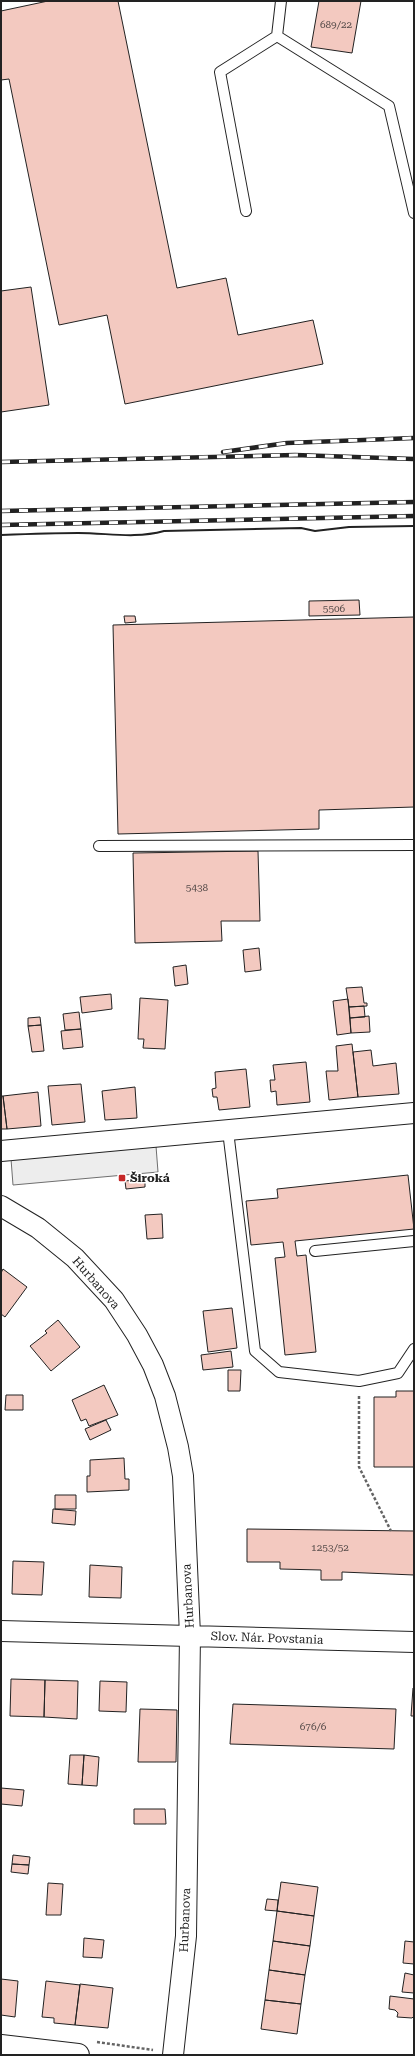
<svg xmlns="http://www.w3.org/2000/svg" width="415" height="2056" viewBox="0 0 415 2056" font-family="'Roboto Serif',serif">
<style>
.parking{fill:#ededed;stroke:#6f6f6f}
.building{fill:#f3c9c0;stroke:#222}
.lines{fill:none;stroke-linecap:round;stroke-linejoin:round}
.service-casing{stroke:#222;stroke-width:12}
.minor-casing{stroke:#222;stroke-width:22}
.tertiary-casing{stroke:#222;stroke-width:24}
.path{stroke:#646464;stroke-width:2.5;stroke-dasharray:3 2;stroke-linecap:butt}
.service{stroke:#fff;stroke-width:10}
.minor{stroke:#fff;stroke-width:20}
.tertiary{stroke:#fff;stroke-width:22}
.rail-casing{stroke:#222;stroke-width:4.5}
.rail{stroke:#fff;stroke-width:3;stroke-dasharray:9;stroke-linecap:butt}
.wall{stroke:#222;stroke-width:2}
.poi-dot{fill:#c62828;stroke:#fff;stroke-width:1.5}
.labels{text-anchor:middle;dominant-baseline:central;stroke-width:3;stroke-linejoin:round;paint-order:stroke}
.number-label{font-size:10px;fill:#564c4a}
.poi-label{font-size:12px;font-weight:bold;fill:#222;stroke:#fff;text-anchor:start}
.street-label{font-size:12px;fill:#222;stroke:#fff}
</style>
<rect width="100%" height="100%" fill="#fff"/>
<path class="parking" d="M156,1146L158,1172L13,1185L11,1159Z"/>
<path class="building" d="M48,1H118L177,288L226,278L238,335L313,320L323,364L125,404L107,315L59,325L9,79L1,80V11Z
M319,1H361L352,53L311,47Z
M31,287L49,405L1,412V291Z
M359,600L360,615L309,616V601Z
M124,616H135L136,622L125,623Z
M414,617V807L319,810V829L118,834L113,625Z
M258,851L260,921H221L222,941L135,943L133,853Z
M259,948L261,970L245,972L243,950Z
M186,965L188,984L175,986L173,967Z
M362,987L364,1003H367V1006L349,1007L346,988Z
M111,994L112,1009L82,1013L80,997Z
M140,998L168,1000L165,1049L143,1048L144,1039H138Z
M348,999L351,1033L337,1035L333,1001Z
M364,1006L365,1017L350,1018L349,1007Z
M79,1012L81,1029L65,1030L63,1014Z
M369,1016L370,1032L351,1033L350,1018Z
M40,1017L41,1025L28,1026V1018Z
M41,1025L44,1051L32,1052L28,1026Z
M81,1029L83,1047L63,1049L61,1031Z
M352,1044L358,1097L329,1100L326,1071H338L336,1046Z
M371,1050L373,1066L396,1063L399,1094L358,1097L353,1052Z
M306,1062L310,1102L277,1105L276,1091L271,1092L270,1080H275L273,1065Z
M246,1069L250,1107L219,1110L217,1097H213L212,1089L216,1088L215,1072Z
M81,1084L85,1122L52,1125L48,1086Z
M135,1087L137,1118L105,1120L102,1091Z
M38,1092L41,1126L7,1129L3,1096Z
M1,1096H3L7,1129H1Z
M408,1175L414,1229L295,1241L297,1256L306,1255L316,1352L285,1355L275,1258L285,1257L283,1242L251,1245L246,1201L278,1198L277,1189Z
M145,1179V1187L126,1189L125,1181Z
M162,1214L163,1238L147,1239L145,1215Z
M3,1269L27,1287L5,1317L1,1314V1273Z
M232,1308L237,1348L208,1352L203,1311Z
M58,1320L80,1347L51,1371L30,1346L47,1333L45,1331Z
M231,1351L233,1367L203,1370L201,1355Z
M228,1370H241L240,1391H228Z
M104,1385L118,1415L89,1426L86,1419L81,1421L72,1400Z
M396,1391H414V1467H374V1397H396Z
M6,1395H23V1410H5Z
M106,1420L111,1430L90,1440L85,1429Z
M124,1458L125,1479H129V1490L87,1492V1476H90V1460Z
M55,1495H76V1509H55Z
M53,1509L76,1511L75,1525L52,1523Z
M247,1529L414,1531V1575L342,1572V1580H321V1570L280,1569V1562H247Z
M13,1561L44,1562L42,1595L12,1594Z
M90,1565L122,1567L121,1598L89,1597Z
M11,1679L45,1680L44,1717L10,1716Z
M45,1680L78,1681L77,1719L44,1717Z
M100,1681L127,1682L126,1712L99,1711Z
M413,1688H414V1716H411Z
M233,1704L396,1709L394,1749L230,1744Z
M140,1709L177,1710L176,1762H138Z
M70,1755H84L82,1785L68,1784Z
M84,1755L99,1757L97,1786L82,1785Z
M1,1788L24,1790L22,1806L1,1804Z
M134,1809H165L166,1824H134Z
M13,1855L30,1857L29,1865L12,1864Z
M12,1864L29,1865L28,1874L11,1872Z
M281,1882L318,1887L314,1916L277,1911Z
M48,1883L63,1884L61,1915H46Z
M267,1899L278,1900L277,1911L265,1910Z
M277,1911L314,1916L310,1946L273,1941Z
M84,1938L104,1940L102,1958L83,1957Z
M273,1941L310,1946L305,1975L269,1970Z
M405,1941L414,1942V1964L403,1963Z
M269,1970L305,1975L301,2004L265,2000Z
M405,1973L414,1975V1993L402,1992Z
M1,1979L18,1981L15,2017L1,2015Z
M46,1981L80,1985L75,2025L54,2023V2018L42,2017Z
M80,1984L113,1988L108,2028L75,2025Z
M390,1996L414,1999V2016L412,2018L397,2017L398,2013L395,2010L389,2009Z
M265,2000L301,2004L297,2034L261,2029Z"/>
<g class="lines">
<defs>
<path id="service" d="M281,1L277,36L389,106L414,213
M246,211L220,72L277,36
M99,846L414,845
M228,1131L255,1351L279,1372L359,1381L398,1373L414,1349
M315,1251L414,1241"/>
<path id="minor" d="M1,1151L414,1113
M1,1206L38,1228L75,1258L114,1300L137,1335L153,1365L165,1396L178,1447L183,1476L190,1635L186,1936L173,2055
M1,1631L414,1642"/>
<path id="tertiary" d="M1,2046L78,2055"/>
</defs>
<use href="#service" class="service-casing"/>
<use href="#minor" class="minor-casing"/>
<use href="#tertiary" class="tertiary-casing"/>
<path class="path" d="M359,1396V1467L391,1531
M97,2042L153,2050"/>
<use href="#service" class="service"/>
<use href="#minor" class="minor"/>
<use href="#tertiary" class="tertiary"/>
<defs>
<path id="rail" d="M223,452L287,443L414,438
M1,462L295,455L414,459
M1,511L414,502
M1,525L414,516"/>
</defs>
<use href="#rail" class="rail-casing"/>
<use href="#rail" class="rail"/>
<path class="wall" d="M1,535C27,534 53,533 78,533C109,533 134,539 164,531L301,528L315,531L349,527L414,526"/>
</g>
<rect class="poi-dot" x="118" y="1174" width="8" height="8" rx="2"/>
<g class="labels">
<g class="number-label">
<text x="336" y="24">689/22</text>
<text x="334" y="608">5506</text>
<text x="197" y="887">5438</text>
<text x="330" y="1547">1253/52</text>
<text x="313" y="1726">676/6</text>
</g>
<g class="poi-label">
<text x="130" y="1178">Široká</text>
</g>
<g class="street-label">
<text transform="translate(96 1283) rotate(49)">Hurbanova</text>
<text transform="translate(188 1596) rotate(-93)">Hurbanova</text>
<text transform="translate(267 1638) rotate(2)">Slov. Nár. Povstania</text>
<text transform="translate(185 1920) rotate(-88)">Hurbanova</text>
</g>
</g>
<rect width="415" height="2056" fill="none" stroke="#222222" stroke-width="4"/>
</svg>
